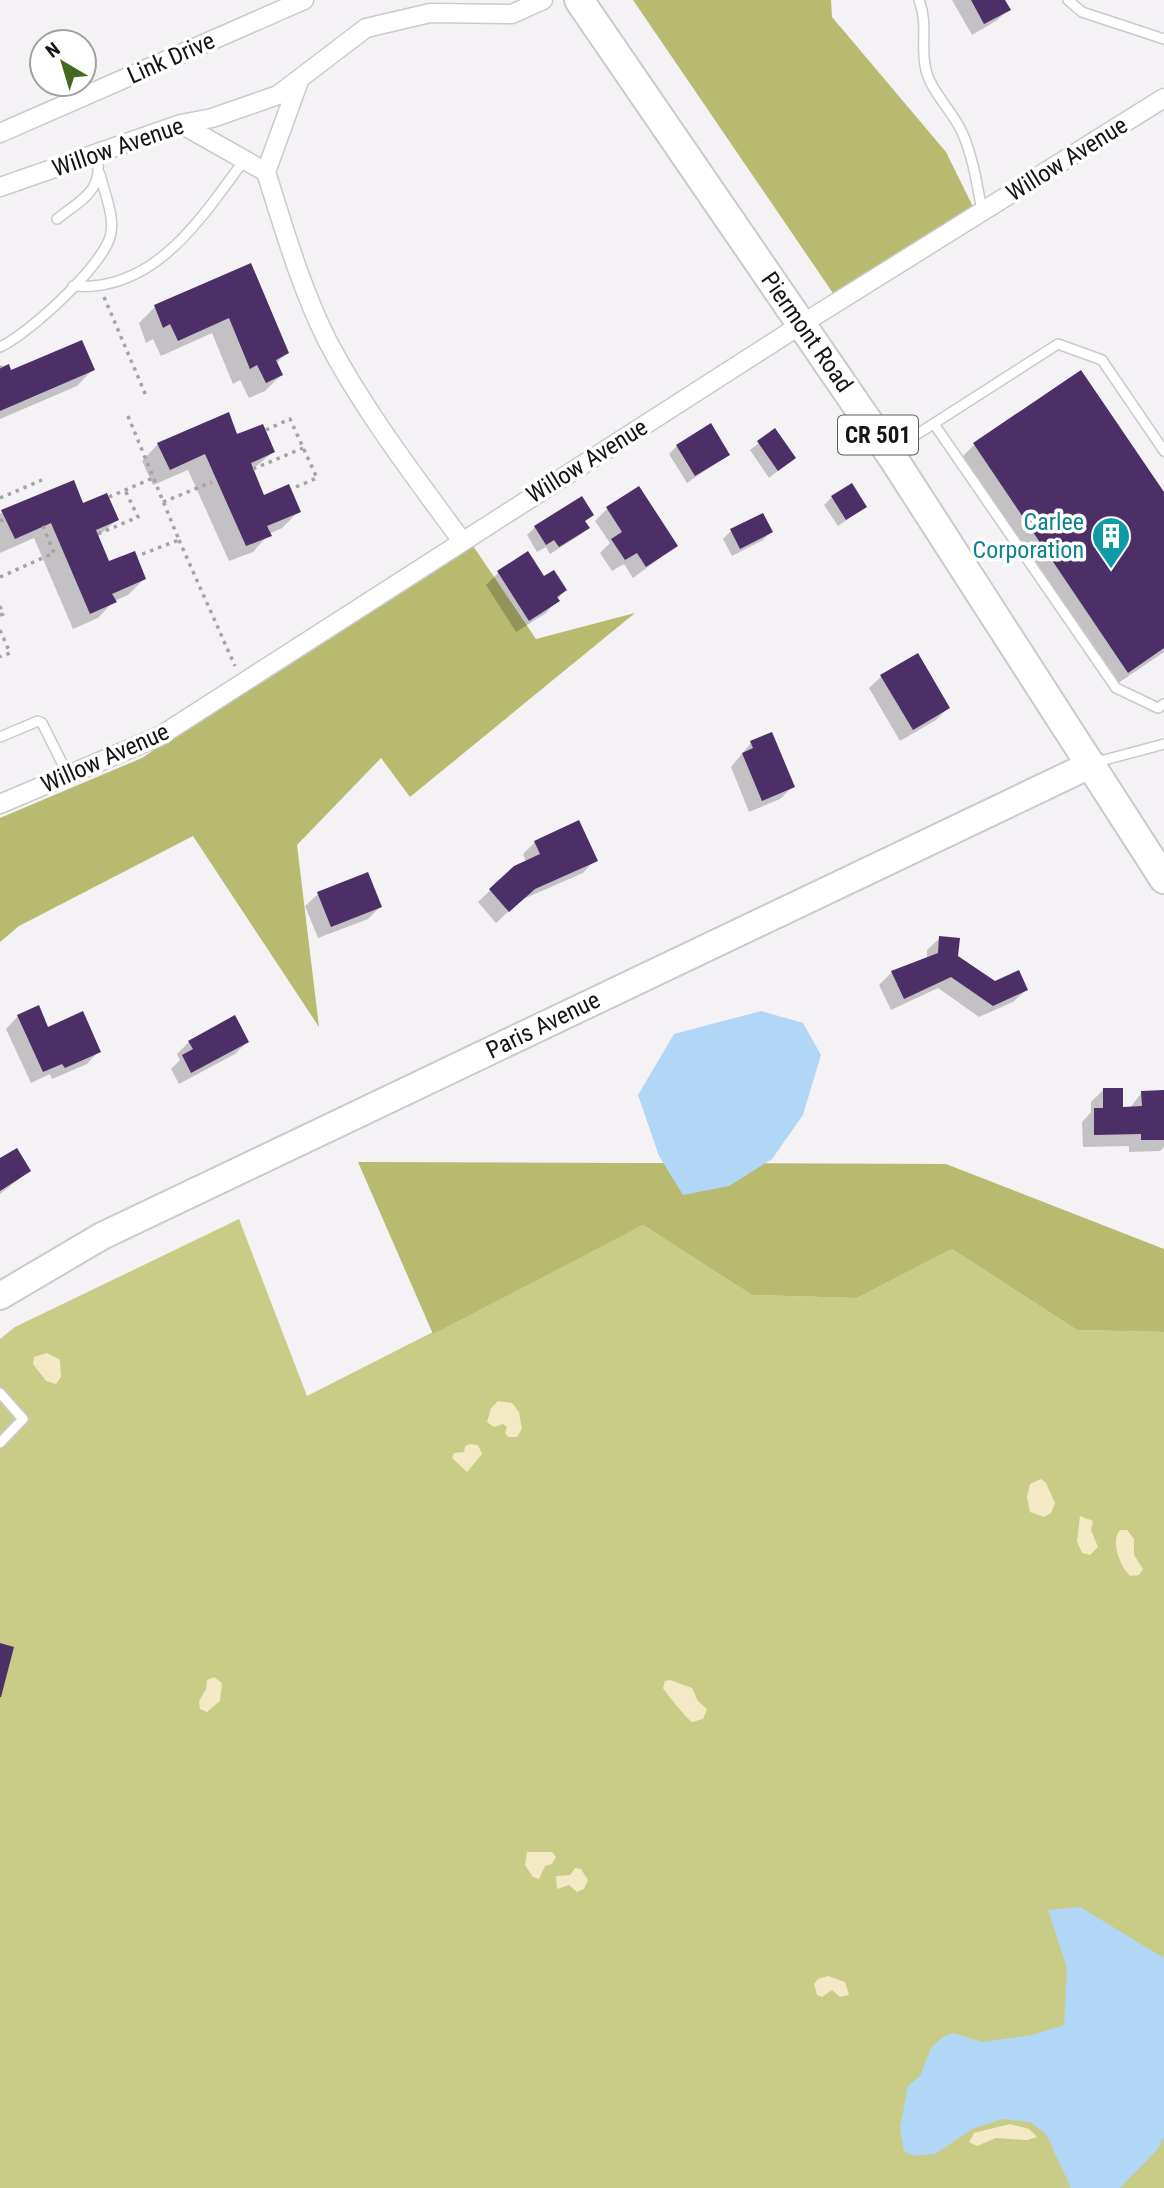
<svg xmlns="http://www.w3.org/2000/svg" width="1164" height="2188" viewBox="0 0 1164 2188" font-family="'Roboto Condensed',sans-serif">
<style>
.green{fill:#c9cc87}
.forest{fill:#b7ba6f}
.sand{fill:#f3e9c4}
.water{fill:#b1d6f6}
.shadow{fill:#0003}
.building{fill:#4d2f67}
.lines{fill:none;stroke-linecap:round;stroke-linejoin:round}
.lane-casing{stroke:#cac9cc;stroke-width:12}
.street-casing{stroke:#cac9cc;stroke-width:21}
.secondary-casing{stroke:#cac9cc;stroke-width:30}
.primary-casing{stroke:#cac9cc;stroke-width:32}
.path{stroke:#a5a3a6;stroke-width:3.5;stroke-dasharray:3.5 5;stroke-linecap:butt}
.lane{stroke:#fff;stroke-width:9}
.street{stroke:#fff;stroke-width:18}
.secondary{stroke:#fff;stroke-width:26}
.primary{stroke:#fff;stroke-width:28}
.labels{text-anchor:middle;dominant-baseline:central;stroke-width:7;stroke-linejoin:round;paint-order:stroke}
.shield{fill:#fff;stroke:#5a5a5b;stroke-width:2}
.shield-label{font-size:23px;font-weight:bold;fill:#141415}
.street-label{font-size:24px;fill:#141415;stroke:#fff}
.culture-label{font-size:24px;fill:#0d838f;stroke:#fff;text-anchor:end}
</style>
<rect width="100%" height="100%" fill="#f4f2f5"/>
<path class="green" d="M239,1219L307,1396L643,1225L752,1295L857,1298L952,1249L1077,1330L1164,1332V2188H0V1339L15,1327Z"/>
<path class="forest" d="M633,0H831L832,17L946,152L980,221L839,302Z
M467,537L536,639L635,613L410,797L381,758L297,845L319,1027L193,836L19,926L0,942V818L142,758Z
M358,1162L946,1164L1164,1249V1332L1077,1330L952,1249L857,1298L752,1295L643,1225L433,1334Z"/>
<path class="sand" d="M47,1353L60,1360L61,1377L56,1384L46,1381L33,1364L34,1357Z
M498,1401L512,1403L519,1412L522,1429L517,1437H508L505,1433L507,1427L503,1424L494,1427L487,1422L491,1408Z
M470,1444L478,1445L482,1454L467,1472L452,1458L454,1453L464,1452L465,1446Z
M1041,1479L1046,1483L1055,1503L1051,1513L1044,1517L1030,1512L1027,1497L1030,1484Z
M1080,1516L1093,1521L1091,1530L1098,1547L1090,1555L1082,1553L1077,1541Z
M1120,1530H1127L1134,1539V1555L1143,1569L1139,1575L1130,1576C1120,1566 1110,1541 1120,1530Z
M214,1677L222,1683L220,1701L207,1712L200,1709L199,1701L206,1689L207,1680Z
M670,1680L692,1688L698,1701L707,1709L703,1719L692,1722C688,1720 666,1693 663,1688L665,1681Z
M527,1852H552L556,1857L552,1864L545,1866L539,1879L533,1877L525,1865Z
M575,1868L581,1869L588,1880L584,1889L577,1892L569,1885L557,1889L556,1876L570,1875Z
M828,1976L845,1982L849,1995L840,1997L832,1990L822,1997L817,1995L814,1984L818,1979Z
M1010,2124L1029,2129L1037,2137L1027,2140L996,2138L977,2146L969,2142L974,2133Z"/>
<path class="water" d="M761,1011L803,1023L821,1055L803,1115L772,1159L729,1186L683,1195L659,1156L638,1095L674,1034Z
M1080,1907L1164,1958V2137L1158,2149L1120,2188H1071L1046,2134L1030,2122L1003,2119L974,2128L935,2154L914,2156L904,2151L900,2128L908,2086L920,2076L931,2048L944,2036L953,2033L983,2042L1032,2035L1064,2025L1067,1968L1048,1910Z"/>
<path class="shadow" d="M952,0H1003L1009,9L996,21L972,35Z
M250,266L287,352L276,364L281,375L265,391L249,398L240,380L233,384L212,333L161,356L153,339L146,343L139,323L155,307Z
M93,369L77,386L0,419V370L11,372Z
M1081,372L1164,495V652L1111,688L958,461L974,445Z
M775,431L794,458L769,478L750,450Z
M236,436L273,452L252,470L263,498L299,511L282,528L269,534L253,552L229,561L188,470L153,485L142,461L158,444Z
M677,446L728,455L687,483L669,454Z
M832,497L865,507L838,526L824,505Z
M83,505L117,520L97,537L108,564L144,579L128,595L114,601L98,618L73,629L34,538L0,553V513Z
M607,509L676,546L633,578L624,564L612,571L600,553L610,543L595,521Z
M592,515L584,522L587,528L580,535L550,554L546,547L537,552L527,535L535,527Z
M762,515L771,532L763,540L732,556L723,539L731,531Z
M528,554L543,578L565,590L546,613L516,632L486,585L498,573Z
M882,676L948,708L936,720L900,741L869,688Z
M751,743L793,786L780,799L749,812L731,767Z
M535,842L595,860L583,873L521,900L496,923L478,902L515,867L526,862L523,854Z
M318,894L380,907L368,919L318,938L305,906Z
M940,938L956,957L995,983L1026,990L1013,1002L979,1017L938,988L891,1010L879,985L892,972L927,959V950Z
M18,1016L47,1029L99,1051L87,1064L52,1079L50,1074L31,1083L6,1029Z
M189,1042H247L235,1054L179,1084L171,1069L180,1060L177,1054Z
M1103,1090L1122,1109L1130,1108L1142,1092H1164V1147L1160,1151L1129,1152V1146L1083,1147L1082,1122L1091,1112V1102Z
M0,1160L29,1171L0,1194Z"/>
<path class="building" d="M971,0H1005L1011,10L984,24Z
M251,263L289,353L276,360L283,375L266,383L257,365L250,369L229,318L178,341L170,324L163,328L154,305Z
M82,340L95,370L0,411V368L9,364L11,370Z
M1081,370L1164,492V648L1128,673L973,443Z
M229,412L237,434L263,424L275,452L251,463L264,495L289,484L301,512L267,526L272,536L246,546L205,454L170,470L157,443Z
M711,423L730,455L695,476L676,445Z
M775,428L796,458L778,471L757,441Z
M74,480L83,503L107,493L119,520L96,530L109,561L135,551L146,579L112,594L117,602L90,614L51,523L15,539L1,510Z
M852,483L867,507L846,520L831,496Z
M639,486L678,546L646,567L637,553L625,560L611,539L622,532L606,507Z
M582,496L594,515L585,521L590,528L559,547L554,540L546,545L534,526Z
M763,513L773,532L740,549L730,529Z
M528,551L544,576L554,570L567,590L557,597L560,601L529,621L497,571Z
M918,653L950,708L913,730L880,675Z
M772,732L795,787L762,801L742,753L753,748L750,741Z
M579,820L598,861L535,889L509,912L489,889L514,866L540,854L534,841Z
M368,872L382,907L331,927L317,892Z
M939,936L960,938L958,956L995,981L1019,970L1028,990L993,1006L951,977L904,999L891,971L938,953Z
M39,1005L48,1027L83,1011L101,1052L65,1068L62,1064L43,1072L17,1015Z
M235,1015L249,1042L191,1073L182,1055L193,1049L188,1041Z
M1103,1088H1123V1107L1142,1106L1141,1091L1164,1090V1140H1141V1134L1094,1135V1108H1103Z
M17,1148L31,1171L0,1191V1158Z
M0,1643L14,1647L1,1697H0Z"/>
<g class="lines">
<defs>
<path id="lane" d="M919,0C928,23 921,42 925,65C928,89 952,110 962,132C973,157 977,184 982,211
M1068,0L1082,12L1164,39
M57,219C82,199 104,191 97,155
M73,286C155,293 202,217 245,159
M0,347C29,334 101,267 110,237C116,218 104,193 100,174
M934,424L1116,688L1158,708L1164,704
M891,451L1058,344L1102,360L1164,451
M0,737L38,721L42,723L68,775
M1093,763L1164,744
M0,1393L23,1419L0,1443"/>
<path id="street" d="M181,124L266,172C284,229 301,288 328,342C365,412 415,477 462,541
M0,133L304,0
M266,172L299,81
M0,187L181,124L212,118L278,95L366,28L430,13L512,14L543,0
M0,804L160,736L802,324L1164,98"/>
<path id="secondary" d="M0,1296L102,1236L1092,764"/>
<path id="primary" d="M579,0L893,458L1164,879"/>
</defs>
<use href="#lane" class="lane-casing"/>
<use href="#street" class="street-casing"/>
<use href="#secondary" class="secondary-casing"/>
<use href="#primary" class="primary-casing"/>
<path class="path" d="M104,297L147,398
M0,366L1,368
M128,416L179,540L137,556
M266,430L290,419L317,478L291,489
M253,469L303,448
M109,497L153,478
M0,498L42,480
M163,502L212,482
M0,521L5,519
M98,534L138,517L125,490
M179,540L235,666
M0,577L54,553L43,526
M0,606L3,614L0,615
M0,630L10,653L0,657"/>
<use href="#lane" class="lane"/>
<use href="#street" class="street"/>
<use href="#secondary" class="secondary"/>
<use href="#primary" class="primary"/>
</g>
<defs>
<symbol id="building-pin" viewBox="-11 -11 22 30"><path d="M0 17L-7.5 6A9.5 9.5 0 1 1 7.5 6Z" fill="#0f9aa8" stroke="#fff"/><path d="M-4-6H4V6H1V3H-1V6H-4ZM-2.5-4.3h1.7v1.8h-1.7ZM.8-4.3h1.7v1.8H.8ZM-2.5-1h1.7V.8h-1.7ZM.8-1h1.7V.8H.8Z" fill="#fff"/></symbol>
</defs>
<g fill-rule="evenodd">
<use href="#building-pin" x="1089" y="514" width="44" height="60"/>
</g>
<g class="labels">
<rect class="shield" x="838" y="415.5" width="80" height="39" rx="5"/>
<g class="shield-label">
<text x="878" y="435">CR 501</text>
</g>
<g class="street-label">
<text transform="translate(171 58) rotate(-24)">Link Drive</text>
<text transform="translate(118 147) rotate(-19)">Willow Avenue</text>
<text transform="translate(1067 159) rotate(-32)">Willow Avenue</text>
<text transform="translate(807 332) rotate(55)">Piermont Road</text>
<text transform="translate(587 461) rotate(-32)">Willow Avenue</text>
<text transform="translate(105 758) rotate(-24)">Willow Avenue</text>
<text transform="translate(543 1025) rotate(-26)">Paris Avenue</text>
</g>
<g class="culture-label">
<text x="1084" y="522">Carlee<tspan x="1084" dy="28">Corporation</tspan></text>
</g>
</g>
<g transform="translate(63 63) rotate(322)"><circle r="33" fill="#ffffff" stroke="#a1a1a1" stroke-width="2"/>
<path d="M0-5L12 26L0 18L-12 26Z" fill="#456921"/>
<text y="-10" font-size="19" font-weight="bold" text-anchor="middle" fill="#141415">N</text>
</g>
</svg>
